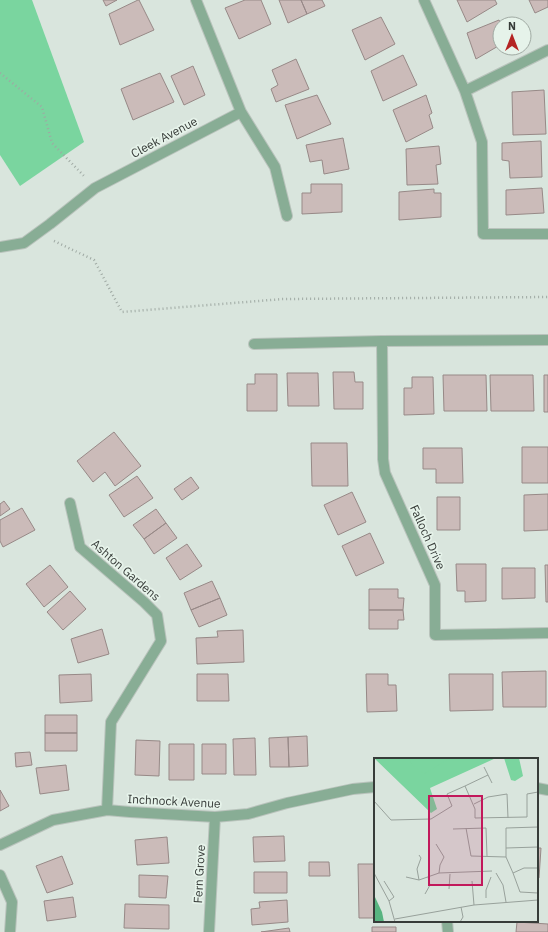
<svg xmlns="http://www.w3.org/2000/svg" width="548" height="932" viewBox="0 0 548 932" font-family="'IBM Plex Sans',sans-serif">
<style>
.green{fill:#7ad59f}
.building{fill:#cbbbb9;stroke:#978987}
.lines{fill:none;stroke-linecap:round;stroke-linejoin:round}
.minor-casing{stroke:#b9c3bc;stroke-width:12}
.path{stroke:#9fa9a3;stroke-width:2.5;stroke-dasharray:1 3;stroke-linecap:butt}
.minor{stroke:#88ad95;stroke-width:10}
.labels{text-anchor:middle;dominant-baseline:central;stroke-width:3.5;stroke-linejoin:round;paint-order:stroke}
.street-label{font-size:12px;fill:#373c39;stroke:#e6f3ea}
.inset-road{fill:none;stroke:#98a19b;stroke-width:1}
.view{fill:#c2185b;fill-opacity:0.15;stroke:#c2185b;stroke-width:2}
.inset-edge{fill:none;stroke:#373c39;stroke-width:2}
</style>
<rect width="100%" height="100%" fill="#d9e5dd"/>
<path class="green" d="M0,0H32L84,142L20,186L0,155Z"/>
<path class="building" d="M103,0H117L106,6Z
M138,0H139L154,30L120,45L109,14Z
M245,0H261L271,24L239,39L225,8Z
M279,0H301L307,14L288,23Z
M301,0H322L325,6L307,14Z
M457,0H495L497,4L467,22Z
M529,0H548V7L535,13Z
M381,17L395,44L365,60L352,30Z
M499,20L501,24H500V45L476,59L467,33Z
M403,55L417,85L383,101L371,71Z
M296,59L309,89L276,102L271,89L278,85L272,70Z
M193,66L205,95L184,105L171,76Z
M160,73L174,102L133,120L121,89Z
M544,90L546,134L513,135L512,92Z
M317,95L331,124L297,139L285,105Z
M426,95L432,113L429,115L433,128L406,142L393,110Z
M343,138L349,169L324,174L322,160L310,162L306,145Z
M541,141L542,177L510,178L509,161L502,160V143Z
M439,146L441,164L436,165L438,184L407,185L406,149Z
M311,184H342V212L302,214V193H311Z
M542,188L544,213L506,215V190Z
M434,189V193H441V217L399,220V192Z
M333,372H354L355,382H363V409H334Z
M287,373H318L319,406H288Z
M255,374H277V411H247V384H255Z
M443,375H486L487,411H444Z
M490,375H533L534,411H491Z
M544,375H548V412H544Z
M412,377H433L434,414L404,415V388H412Z
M114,432L141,466L115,486L105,472L93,482L77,461Z
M311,443H347L348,486H312Z
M522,447H548V483H522Z
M423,448H462L463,483H436V469H423Z
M137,476L153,498L124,517L109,495Z
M191,477L199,488L182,500L174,489Z
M352,492L366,522L338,535L324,505Z
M548,494V530L524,531V495Z
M437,497H460V530H437Z
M4,501L10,509L0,516V504Z
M22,508L35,530L3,547L0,541V520Z
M156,509L166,523L144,539L133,525Z
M166,523L177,538L154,554L144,539Z
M370,533L384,563L356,576L342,546Z
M187,544L202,566L180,580L166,558Z
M456,564H486V601L465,602V591H457Z
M50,565L68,587L44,607L26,584Z
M545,565H548V602H546Z
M502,568H535V598L502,599Z
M212,581L220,598L191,610L184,593Z
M369,589H398V598H404L403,610H369Z
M70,591L86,609L63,630L47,612Z
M220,598L227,615L199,627L191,610Z
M369,610H403L404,620H398V629H369Z
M102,629L109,654L78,663L71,639Z
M243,630L244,662L197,664L196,638L218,637L217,631Z
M546,671V707H503L502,672Z
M91,674L92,701L60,703L59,675Z
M197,674H228L229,701H197Z
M366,674H388V685H396L397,711L367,712Z
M449,674H493V710L450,711Z
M45,715H77V733H45Z
M45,733H77V751H45Z
M307,736L308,766L289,767L288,737Z
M288,737L289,767H270L269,738Z
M255,738L256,775H234L233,739Z
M136,740L160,741L159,776L135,775Z
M169,744H194V780H169Z
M202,744H226V774H202Z
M30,752L32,765L16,767L15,753Z
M66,765L69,790L40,794L36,768Z
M0,790L9,806L0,811Z
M284,836L285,861L254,862L253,837Z
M167,837L169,863L137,865L135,840Z
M537,848H541L539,878H537Z
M62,856L73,884L47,893L36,866Z
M309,862H329L330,876H309Z
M358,864H375V918H359Z
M254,872H287V893H254Z
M139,875L168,876L166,898L139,897Z
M73,897L76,917L47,921L44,901Z
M287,900L288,922L252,925L251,909L260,908L259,902Z
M125,904L169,905V929L124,928Z
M517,922L548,924V932H516Z
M372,927H396V932H372Z
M289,928L290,932H261Z"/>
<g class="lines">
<defs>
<path id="minor" d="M424,0L465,91L482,142L483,234H548
M465,91L548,50
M241,112L275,167L287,216
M0,247L24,243L50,224L95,188L241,112L196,0
M382,341L383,446V459L385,473L435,585V635L548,633
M254,344L382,341L548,340
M70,503L80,547L144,602L157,615L161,641L111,722L107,810
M537,788L548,790
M0,845L53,820L107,810L130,812L215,817L248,814L287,803L353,789L375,787
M0,875L12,902L10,932
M447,921L448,932
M209,932L215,817"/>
</defs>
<use href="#minor" class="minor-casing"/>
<path class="path" d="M0,73L42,107L52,143L84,176
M54,241L94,260L122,312L283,299L548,297"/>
<use href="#minor" class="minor"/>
</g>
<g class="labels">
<g class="street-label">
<text transform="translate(164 137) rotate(-28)">Cleek Avenue</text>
<text transform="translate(428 537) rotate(66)">Falloch Drive</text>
<text transform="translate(126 570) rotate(41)">Ashton Gardens</text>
<text transform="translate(174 801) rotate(3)">Inchnock Avenue</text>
<text transform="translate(199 874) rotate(-87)">Fern Grove</text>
</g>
</g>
<g transform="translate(374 758)">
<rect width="164" height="164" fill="#d9e5dd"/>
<path d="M0,0H122L56,30L63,51L57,55Z" fill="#7ad59f"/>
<path d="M35,0H76L50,16L38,7ZM130,0H145L149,18L141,23L137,22Z" fill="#7ad59f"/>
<path d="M0,137L8,154L10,164H0Z" fill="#58b480"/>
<path class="inset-road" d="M110,9L118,25M91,28L114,17M0,43L17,62L57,61L78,48L73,36L91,28L101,51V60L153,59V36L164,34M100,46L114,39L133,36L134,60M164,69L132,70V99L139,115L150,110H164M92,70L97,98L132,99M79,71L112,70L113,98M62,86L70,99L66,107L65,115M132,90L164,89M0,115L15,143L21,164M122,115L129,127L132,144M139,115L146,134L164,135M32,119L45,122L65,115L118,113M45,122L43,111L47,100L45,97M10,123L20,139L15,143M98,123L100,147M75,131L76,116M51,136L56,127L54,119M112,140V132L117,119M21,161L100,147L164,142M86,164L89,159L87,149"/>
<path class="view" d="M55,38H108V127H55Z"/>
<rect width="164" height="164" class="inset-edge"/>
</g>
<g transform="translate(512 36)"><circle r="19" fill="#e6f3ea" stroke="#a0aaa3"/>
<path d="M0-3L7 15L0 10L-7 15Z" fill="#b42423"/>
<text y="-6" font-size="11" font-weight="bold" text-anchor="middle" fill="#373c39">N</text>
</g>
</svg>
